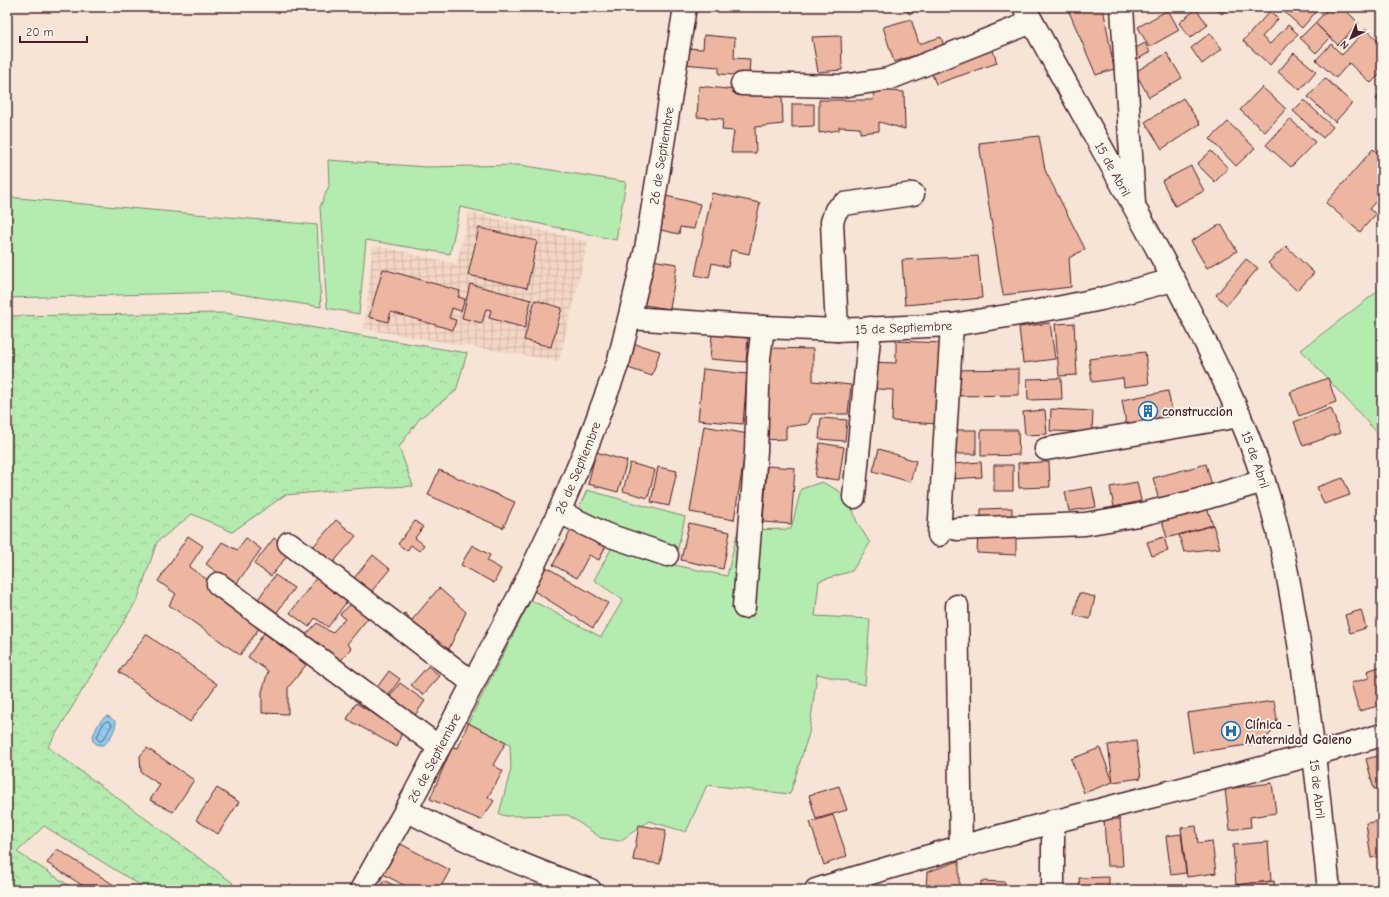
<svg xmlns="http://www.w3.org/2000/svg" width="1389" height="897" viewBox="0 0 1389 897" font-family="'Comic Neue',sans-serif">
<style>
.industrial{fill:url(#industrial-grid)}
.green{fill:#b4ecb0;stroke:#7f866e}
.forest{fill:url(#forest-crowns);stroke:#7f866e}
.water{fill:url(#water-waves);stroke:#7487a1}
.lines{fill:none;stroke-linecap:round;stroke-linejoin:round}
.shore{stroke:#66647a;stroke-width:1}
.building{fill:#ecb6a1;stroke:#4a1f2b}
.street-casing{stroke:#4a1f2b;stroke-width:25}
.secondary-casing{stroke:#4a1f2b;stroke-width:25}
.primary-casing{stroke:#4a1f2b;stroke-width:25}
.street{stroke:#fbf7ec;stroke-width:22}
.secondary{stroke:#fbf7ec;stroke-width:22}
.primary{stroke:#fbf7ec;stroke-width:22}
.labels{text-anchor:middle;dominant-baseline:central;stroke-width:3.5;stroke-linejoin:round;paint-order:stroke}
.street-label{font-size:13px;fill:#4a1f2b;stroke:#fbf7ec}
.poi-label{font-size:13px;font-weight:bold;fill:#4a1f2b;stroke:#fbf7ec;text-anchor:start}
</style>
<defs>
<pattern id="industrial-grid" width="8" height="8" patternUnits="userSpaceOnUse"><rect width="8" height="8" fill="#f3d6c6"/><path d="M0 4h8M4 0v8" fill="none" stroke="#d2b7aa"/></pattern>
<pattern id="forest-crowns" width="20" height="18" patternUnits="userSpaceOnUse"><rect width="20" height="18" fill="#b4ecb0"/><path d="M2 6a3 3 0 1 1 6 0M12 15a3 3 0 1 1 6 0" fill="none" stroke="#9cca98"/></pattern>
<pattern id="water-waves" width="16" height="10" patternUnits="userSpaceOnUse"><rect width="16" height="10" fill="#90ccf0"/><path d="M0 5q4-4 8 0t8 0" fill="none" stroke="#7eafce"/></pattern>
</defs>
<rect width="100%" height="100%" fill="#f6e4d6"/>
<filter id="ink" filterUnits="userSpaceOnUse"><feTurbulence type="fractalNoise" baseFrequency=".025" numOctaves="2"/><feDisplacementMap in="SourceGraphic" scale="8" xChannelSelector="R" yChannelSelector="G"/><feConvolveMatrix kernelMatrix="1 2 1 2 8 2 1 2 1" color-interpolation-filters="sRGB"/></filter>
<g filter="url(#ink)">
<path class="industrial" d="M469,212L588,242L559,361L364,329L373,245L457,264Z"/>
<path class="green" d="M677,7H871L872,8L676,11Z
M328,160L427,167L520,165L626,182L616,240L460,207L450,254L366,240L359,314L327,308L320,207L329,186Z
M7,197L317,225L321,307L227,292L7,298Z
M1382,288V438L1301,350Z
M822,482L848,496L857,522L870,543L852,571L819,581L815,616L870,619L865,685L817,674L809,733L790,794L707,785L686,832L649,821L620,841L601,838L568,815L506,816L499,814L511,769L510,744L468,723L531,600L601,637L623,600L594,580L615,542L604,524L579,508L587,490L685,517L674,565L727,576L738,530L791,529L801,489Z"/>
<path class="forest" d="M225,313L467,353L456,391L420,418L399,447L413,486L364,488L285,495L232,532L192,514L157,542L138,598L48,747L233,883L228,890H148L44,826L17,852L76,890H7V316Z"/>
<path class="water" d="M108,716L116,722C116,728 109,744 102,745C98,746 95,743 93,741L92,738C96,730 99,718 108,716Z"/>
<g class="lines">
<path class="shore" d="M107,721L110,722L112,725L103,740L100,741L97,739V737L103,724Z"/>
</g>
<path class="building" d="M905,7H922L909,14Z
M1067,7H1103L1114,69L1096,75Z
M1214,7H1229L1222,14Z
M1281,7H1320L1302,28L1280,8Z
M1330,7H1342L1359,23L1338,45L1315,23Z
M1196,9L1208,25L1190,38L1179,23Z
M1168,10L1179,30L1149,47L1138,27Z
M1270,11L1278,19L1262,37L1270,44L1288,25L1298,34L1270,65L1243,41Z
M911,19L919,44L941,37L944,46L894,62L883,27Z
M1315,23L1330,38L1316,53L1300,38Z
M1366,29L1382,44V72L1371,83L1349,63L1336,78L1316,60L1331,44L1342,55Z
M1210,33L1222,49L1202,64L1191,48Z
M704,35L735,38L734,58L750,59L749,76L719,74V67L682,64L683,48L703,49Z
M841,36L842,70L818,72L812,37Z
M1145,43L1150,52L1138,59L1132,50Z
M992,47L997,63L936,84L930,69Z
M1167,53L1182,78L1149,97L1135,72Z
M1294,53L1316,71L1300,90L1278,72Z
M1325,78L1352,103L1335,122L1308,97Z
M699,86L782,95L783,124L755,127L756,153H731L734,131L722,130L723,119L697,117Z
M1262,87L1286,109L1265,132L1240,110Z
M874,90L904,92L905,129L879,122V131L860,133V128L839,127V130L819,133V100H873Z
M1382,91V104L1376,99Z
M1183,98L1200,124L1162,149L1145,122Z
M1304,100L1333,127L1323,138L1293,111Z
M792,104H814V126L792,127Z
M1290,119L1315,142L1291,167L1266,145Z
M1228,122L1255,148L1236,166L1210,139Z
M1039,136L1045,170L1085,249L1069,258L1071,287L1003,295L979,143Z
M1373,149L1382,157V194L1369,209L1376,214L1360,232L1326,203Z
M1211,151L1228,168L1215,182L1197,164Z
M1191,166L1204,191L1175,206L1162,181Z
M712,193L760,203L749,254L731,250L728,267L712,263L709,278L695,275Z
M666,196L700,204L694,229L680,227L679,234L661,230Z
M1221,224L1237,251L1207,268L1191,241Z
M479,228L537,241L527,288L468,275Z
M1286,246L1314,273L1297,291L1268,263Z
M978,256L982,298L905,305L902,260Z
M639,258L677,264L670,309L631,303Z
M1246,259L1258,268L1227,305L1216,295Z
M383,269L460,291L458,297L465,299L461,311L452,308L449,318L456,320L453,330L391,312L388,322L369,317Z
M470,284L531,300L525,328L489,318L491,310L486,309L482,323L462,318Z
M535,300L562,308L551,347L524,340Z
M1050,323L1055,359L1023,363L1019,327Z
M1074,323L1077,375L1059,376L1055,324Z
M712,335L748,338L746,362L710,359Z
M896,341L942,343L938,424L892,421L893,390L866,388L867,362L896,363Z
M635,344L660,351L652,376L628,368Z
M769,348L813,349V381L851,385L848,414H812L808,424L786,427V439L762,440Z
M1145,352L1149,384L1124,387L1123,378L1092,382L1089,359Z
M703,369L747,374L743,424L698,420Z
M1019,369V395L954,396L953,370Z
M1061,378L1062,399L1028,400L1027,379Z
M1328,378L1336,402L1299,416L1290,392Z
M1168,391L1174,422L1127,430L1122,400Z
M1331,408L1340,433L1303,446L1294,422Z
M1051,409L1093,411L1092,432L1050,431Z
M1045,410L1047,434L1025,435L1023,412Z
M821,418L847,420L845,441L819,439Z
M704,426L748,434L734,520L690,512Z
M950,430H976V454H951Z
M981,430H1018L1019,455L981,456Z
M820,443L844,447L839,480L815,477Z
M879,449L916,461L910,482L873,471Z
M596,452L627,461L618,492L588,484Z
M981,462L982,477L952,479L951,464Z
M1049,462L1050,487L1019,488L1018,463Z
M630,463L655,470L648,498L623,491Z
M1206,464L1212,486L1159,501L1153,478Z
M994,465H1013V491H994Z
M767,466L795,468L791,524L763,522Z
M658,467L677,471L669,506L651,502Z
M439,470L515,502L503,528L428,495Z
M1343,478L1350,495L1324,504L1317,487Z
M1137,482L1141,501L1114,507L1110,487Z
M1092,487L1096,507L1069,511L1065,492Z
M1206,504L1213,525L1167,538L1161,517Z
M1012,508V518L981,520V509Z
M336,520L356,536L331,565L312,548Z
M415,521L423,527L415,538L424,545L419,551L411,545L407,551L398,544Z
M689,523L730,532L723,569L681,560Z
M574,524L608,541L599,560L589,555L577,578L553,565Z
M1213,525L1220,548L1184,552L1179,535Z
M978,532L1016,533V555L977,553Z
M188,536L203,546L189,567L240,602L235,610L260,627L240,655L169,605L176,594L158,581Z
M1164,537L1168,551L1152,556L1147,542Z
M246,538L261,549L235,586L206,564L222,542L237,550Z
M274,538L291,551L271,576L254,564Z
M472,545L490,555L487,561L501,569L494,583L461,565Z
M373,555L390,569L371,592L354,578Z
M546,567L608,603L593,628L534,591Z
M275,575L294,588L273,618L254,605Z
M317,577L348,600L328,627L315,618L309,627L290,613Z
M439,588L466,612L441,666L394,623L405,613L412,620Z
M1079,593L1095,597L1090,619L1074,615Z
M351,604L368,618L347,644L351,648L335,668L299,642L317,623L332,633L345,619L340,614Z
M1361,610L1366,628L1350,633L1345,615Z
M264,633L306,665L288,688V714L262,713V692L268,671L248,657Z
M146,634L217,684L190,722L119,672Z
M428,666L440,676L423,695L411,685Z
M1382,666V705L1359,711L1351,683L1369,678L1367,671Z
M389,671L400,679L387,698L375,690Z
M400,683L425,701L413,718L388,699Z
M1274,701L1277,719L1275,727L1270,734L1264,739L1254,744L1193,753L1187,713Z
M356,703L402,731L397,747L347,719Z
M468,723L506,742L493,765L503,771L488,797L494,801L481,820L430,799L452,747L458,748Z
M1136,741L1141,778L1113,782L1108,745Z
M147,748L194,780L173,812L150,800L160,785L141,772L140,756Z
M1100,748L1113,782L1084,793L1071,759Z
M1382,755V787L1374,789L1366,759Z
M1272,783L1276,813L1250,817L1251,827L1230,830L1225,789Z
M839,786L847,810L816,819L809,795Z
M217,788L239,802L218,834L196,820Z
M833,815L847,856L824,865L810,822Z
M1104,819H1120L1123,866H1107Z
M1382,821V856L1371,858L1366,823Z
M639,825L666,830L660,864L633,860Z
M1196,826L1198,843L1212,841L1216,873L1187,877L1181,828Z
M1181,834L1186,873L1171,875L1166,836Z
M397,842L450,870L439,890H413L381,873Z
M1268,842L1271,881L1236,885L1233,845Z
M57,849L122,890H90L47,863Z
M959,861V890H926L927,872Z
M1109,877V890H1080L1079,878Z
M384,880L402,890H379Z
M981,881L1005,882V890H981Z
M1274,881L1275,890H1233L1232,885Z"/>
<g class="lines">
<defs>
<g id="street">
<path d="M1122,7L1134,204"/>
<path d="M742,84L842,86L888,79L1032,22"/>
<path id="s1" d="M630,318L763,327L837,330L952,325L1062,307L1101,299L1173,280"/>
<path d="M837,330L832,222L836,210L844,204L913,194"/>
<path d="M1046,449L1240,416"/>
<path d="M854,497L870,328"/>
<path d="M559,512L605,534L667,555"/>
<path d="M957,529L1085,524L1138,515L1192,502L1264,481"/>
<path d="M939,535L952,325"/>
<path d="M289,543L473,683"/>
<path d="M218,584L439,747"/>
<path d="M957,606L961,847"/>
<path d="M744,607L756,451L759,358L763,327"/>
<path d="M406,810C465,841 527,868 590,890"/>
<path d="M1053,821V890"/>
<path d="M816,890C859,876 903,864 946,851C1091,810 1238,777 1382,735"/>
</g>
<g id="secondary">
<path id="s2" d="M361,890L406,810L519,596L559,512L589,441L619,360L646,249L685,7"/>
</g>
<g id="primary">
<path id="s3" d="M1024,7C1074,99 1126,190 1175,282C1208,347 1242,412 1264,482C1283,541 1293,602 1302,663C1313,739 1321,814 1329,890"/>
</g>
</defs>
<use href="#street" class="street-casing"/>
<use href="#secondary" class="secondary-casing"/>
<use href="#primary" class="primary-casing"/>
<use href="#street" class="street"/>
<use href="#secondary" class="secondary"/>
<use href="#primary" class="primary"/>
</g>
</g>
<defs>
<symbol id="building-ring" viewBox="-11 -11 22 22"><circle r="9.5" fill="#fbf7ec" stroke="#1f6fb2" stroke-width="1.5"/><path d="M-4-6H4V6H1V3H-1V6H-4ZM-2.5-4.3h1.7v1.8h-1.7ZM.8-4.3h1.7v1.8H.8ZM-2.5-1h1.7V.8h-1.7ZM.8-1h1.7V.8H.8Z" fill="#1f6fb2"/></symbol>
<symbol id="hospital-ring" viewBox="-11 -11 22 22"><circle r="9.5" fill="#fbf7ec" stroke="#1f6fb2" stroke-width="1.5"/><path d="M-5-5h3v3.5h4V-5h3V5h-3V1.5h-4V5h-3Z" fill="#1f6fb2"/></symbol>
</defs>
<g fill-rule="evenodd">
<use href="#building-ring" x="1137" y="400" width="22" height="22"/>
<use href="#hospital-ring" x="1220" y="720" width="22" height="22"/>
</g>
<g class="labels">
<g class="street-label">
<text stroke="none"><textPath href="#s2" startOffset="799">26 de Septiembre</textPath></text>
<text stroke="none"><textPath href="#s3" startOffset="185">15 de Abril</textPath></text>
<text stroke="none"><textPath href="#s1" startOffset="274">15 de Septiembre</textPath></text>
<text stroke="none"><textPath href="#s3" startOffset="509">15 de Abril</textPath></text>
<text stroke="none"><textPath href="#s2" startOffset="475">26 de Septiembre</textPath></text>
<text stroke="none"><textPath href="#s2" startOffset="151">26 de Septiembre</textPath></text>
<text stroke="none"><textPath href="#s3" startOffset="845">15 de Abril</textPath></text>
</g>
<g class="poi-label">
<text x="1162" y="411">construccion</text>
<text x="1245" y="724">Clínica -<tspan x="1245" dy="15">Maternidad Galeno</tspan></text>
</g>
</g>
<rect width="1389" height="897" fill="none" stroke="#fbf7ec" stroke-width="24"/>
<rect x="12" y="12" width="1365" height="873" fill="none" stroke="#4a1f2b" stroke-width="1.5" filter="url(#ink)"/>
<g transform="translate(1351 38) rotate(223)" stroke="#fbf7ec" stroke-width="3" paint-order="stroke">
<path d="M0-3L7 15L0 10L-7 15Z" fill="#4a1f2b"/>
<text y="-6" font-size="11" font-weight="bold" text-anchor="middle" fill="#4a1f2b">N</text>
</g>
<path d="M20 36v6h67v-6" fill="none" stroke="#4a1f2b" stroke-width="2"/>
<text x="26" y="36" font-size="12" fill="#4a1f2b" stroke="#fbf7ec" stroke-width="3" paint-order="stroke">20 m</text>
</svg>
